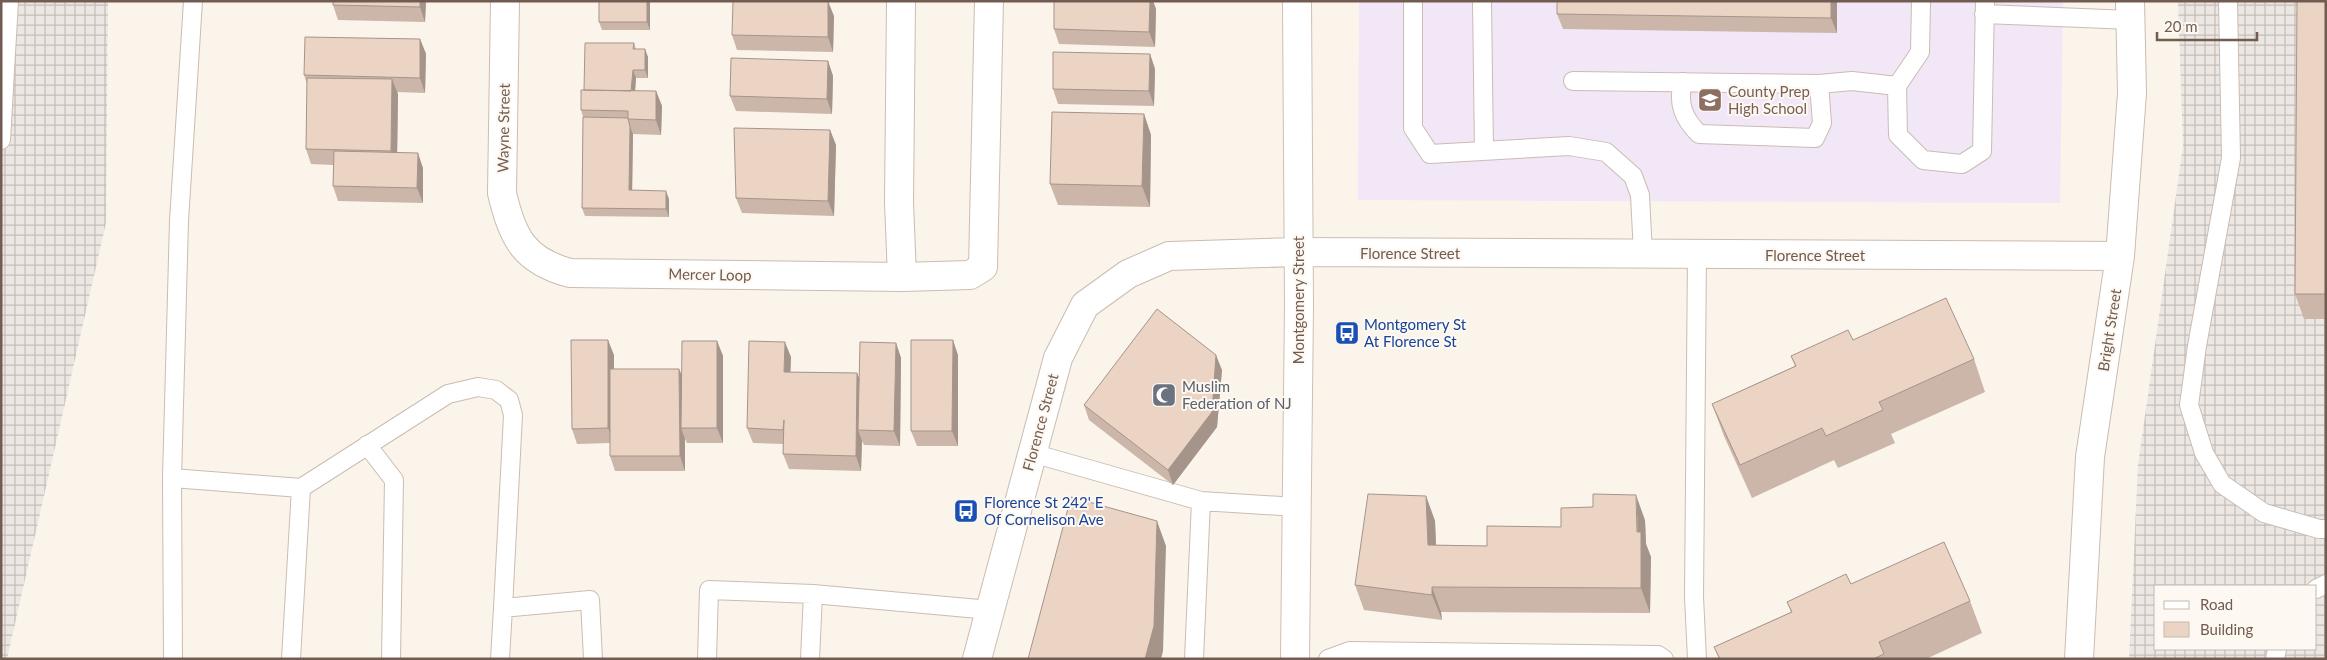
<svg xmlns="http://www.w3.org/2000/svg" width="2327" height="660" viewBox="0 0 2327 660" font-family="Lato,sans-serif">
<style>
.industrial{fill:url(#industrial-grid);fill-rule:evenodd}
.education{fill:#f1e7f7}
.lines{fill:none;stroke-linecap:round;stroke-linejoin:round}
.lane-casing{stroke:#cbbcb1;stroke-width:20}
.street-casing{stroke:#cbbcb1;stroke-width:30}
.secondary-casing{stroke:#cfbeb2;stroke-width:30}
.lane{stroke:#fff;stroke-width:18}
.street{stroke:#fff;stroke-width:28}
.secondary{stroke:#fff;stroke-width:28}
.wall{fill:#cbb6a9}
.shaded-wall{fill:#a5948a}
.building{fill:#ecd4c5;stroke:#a5948a}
.labels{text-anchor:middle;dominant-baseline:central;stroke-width:4;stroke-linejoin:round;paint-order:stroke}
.education-label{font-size:15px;fill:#785e54;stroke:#fdf8f1;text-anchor:start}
.street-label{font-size:15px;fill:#725c51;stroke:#fdf8f1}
.transit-label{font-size:15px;fill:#164399;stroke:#fdf8f1;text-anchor:start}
.worship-label{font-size:15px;fill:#5b616d;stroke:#fdf8f1;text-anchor:start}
</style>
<defs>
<pattern id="industrial-grid" width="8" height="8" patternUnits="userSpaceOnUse" patternTransform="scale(1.25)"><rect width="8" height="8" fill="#ece7e3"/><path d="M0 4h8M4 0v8" fill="none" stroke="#c4beba"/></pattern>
</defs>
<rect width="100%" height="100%" fill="#faf4eb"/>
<path class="industrial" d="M1,1H108L106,223L7,659H1Z
M2178,1H2326V659H2129L2138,465L2183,146ZM2156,586H2316V649H2156Z"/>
<path class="education" d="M1359,1H2063L2060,203L1358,200Z"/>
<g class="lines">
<defs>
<path id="lane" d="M1413,1V128L1430,154L1569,146L1606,152L1633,176L1640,195L1643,254
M1482,1L1484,151
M1921,1L1920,52L1897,86L1898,135L1923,160L1962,164L1982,151L1985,1
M2228,1L2231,158L2197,346L2189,405L2204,453L2222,484L2264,513L2319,529H2326
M1984,14L2131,20
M1573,81L1819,84L1852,81L1897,86
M1683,82C1677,104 1684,119 1699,134L1815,138L1822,123L1819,84
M1,140L9,1
M1697,254L1694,597L1697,659
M367,445L394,480L391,659
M1032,453L1201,501L1194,659
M172,478L301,488L448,394L478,387L496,390L509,400L513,415L503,608
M1201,501L1297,507
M2316,589L2326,584
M173,659L172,478L179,221L193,1
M291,659L301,488
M500,659L503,608L590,600L593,659
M707,659L709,590L813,594L990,610
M810,659L813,594
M1328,659L1350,651L1658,655L1664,659
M2275,659L2277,649"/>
<path id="street" d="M505,1L502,193C512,237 524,261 570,273L902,277L970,275L983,267L989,1
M901,1L899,202L902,277
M977,659L1058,358L1085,305L1128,274L1169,256L1298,252L2120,256
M2079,659L2090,457L2120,256L2132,93L2130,1"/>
<path id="secondary" d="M1295,659L1299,306L1297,1"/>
</defs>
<use href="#lane" class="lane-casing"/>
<use href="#street" class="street-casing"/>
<use href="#secondary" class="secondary-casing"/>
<use href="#lane" class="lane"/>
<use href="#street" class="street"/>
<use href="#secondary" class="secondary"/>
</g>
<path class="wall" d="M333,1H426L425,22L338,20L333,5Z
M650,1V30H602L599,22Z
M1054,1H1153L1156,9L1155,47L1059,44L1054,29Z
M1557,1H1837V33L1563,29L1557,14Z
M2326,1V319H2304L2295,294Z
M834,16L833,52L737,50L732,35Z
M420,39L426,54L425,93L397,92L398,94L397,152L423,168V203L338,201L333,186V165L311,164L306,149L307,84L304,75Z
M634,43L636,49L648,57V78H636L635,91H656L662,106L661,135L633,134L632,191L669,199V217L585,216L582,208L583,117L581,110L584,90Z
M1150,54L1155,69L1154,106L1058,104L1053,89Z
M828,61L833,76L832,114L736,111L730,96Z
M1144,114L1151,135L1150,207L1058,205L1050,184Z
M830,130L836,145L834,216L742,213L736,198Z
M1853,340L1974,359L1985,392L1891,434L1895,443L1838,468L1834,460L1752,498L1724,436L1712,404L1795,366L1791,356Z
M717,341L723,356V443H687L685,439V471H615L610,456V443L577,444L572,429L614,355V369H679L682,375Z
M896,343L901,358L900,446L864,445L862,441L861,471L789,469L783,454V444L753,443L747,428L791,357L790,372L857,373L859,378Z
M958,355V446H917L911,431Z
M1222,370L1217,427L1173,485L1089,420L1084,405Z
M1426,496L1435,521L1436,545L1487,546L1561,527L1645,520L1646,544L1651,557L1650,613L1441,612L1442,620L1364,610L1355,585Z
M1851,584L1970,601L1982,633L1926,659H1719L1714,647L1791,612L1787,602Z"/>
<path class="shaded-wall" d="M420,1H426L425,22L420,7Z
M647,1H650V30L647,22Z
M828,1L834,16L833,52L828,37Z
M1150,1H1153L1156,9L1155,47L1149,32Z
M1831,1H1837V33L1831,18Z
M420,39L426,54L425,93L420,78Z
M645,49L648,57V78L645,70Z
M1150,54L1155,69L1154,106L1149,91Z
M828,61L833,76L832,114L827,99Z
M633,70L636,78L634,106L631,98Z
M392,79L398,94L397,166L391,151Z
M656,91L662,106L661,135L656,120Z
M1144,114L1151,135L1150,207L1142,186Z
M630,127L633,134L632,198L629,190Z
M830,130L836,145L834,216L828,201Z
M418,153L423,168V203L417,188Z
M666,191L669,199V217L666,209Z
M608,340L614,355V443L608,428Z
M953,340L958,355V446L952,431Z
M717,341L723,356V443L717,428Z
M785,342L791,357L790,387L784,372Z
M896,343L901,358L900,446L894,431Z
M1216,355L1222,370L1217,427L1173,485L1168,470Z
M679,369L685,384L681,428L685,439V471L680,456Z
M857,373L863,388L858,430L862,441L861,471L856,456Z
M1636,495L1645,520L1646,544L1651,557L1650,613L1641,588Z
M1426,496L1435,521L1437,570L1428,545Z
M1157,521L1166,546L1163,651L1161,659H1145Z
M1432,587L1441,612L1442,620L1432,595Z"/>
<path class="building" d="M333,1H420V7L333,5Z
M599,1H647V22H599Z
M733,1H828V37L732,35Z
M1054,1H1150L1149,32L1054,29Z
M1557,1H1831V18L1557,14Z
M2297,1H2326V294H2295Z
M305,37L420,39V78L304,75Z
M585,43H634L633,49H645V70H633L631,91L584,90Z
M1053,52L1150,54L1149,91L1053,89Z
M731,58L828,61L827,99L730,96Z
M307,78L392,79L391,151L306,149Z
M581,90L656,91V120L628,119V111L581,110Z
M1052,112L1144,114L1142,186L1050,184Z
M583,117L628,118L630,127L629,190L666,191V209L582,208Z
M734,128L830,130L828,201L736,198Z
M334,151L418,153L417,188L333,186Z
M1946,298L1974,359L1879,402L1883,410L1826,436L1822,428L1740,465L1712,404L1796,366L1791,356L1848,330L1853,340Z
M1157,309L1216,355L1212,412L1168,470L1084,405Z
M571,340H608V428L572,429Z
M911,340H953L952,431H911Z
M682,341H717V428H681Z
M749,341L785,342L784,372L857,373L856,456L783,454L784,420L783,430L747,428Z
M860,342L896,343L894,431L858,430Z
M610,369H679L680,456H610Z
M1368,494L1426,496L1428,545L1487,546V526L1561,527V508L1593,507V494L1636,495L1637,532H1641V588L1432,587V595L1355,585Z
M1071,497L1157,521L1154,626L1145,659H1028Z
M1944,542L1970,601L1879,642L1884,654L1873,659H1720L1714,647L1792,612L1787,602L1846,574L1851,584Z"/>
<defs>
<symbol id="school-square" viewBox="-11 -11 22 22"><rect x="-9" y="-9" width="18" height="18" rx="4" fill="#8d6e63" stroke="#fdf8f1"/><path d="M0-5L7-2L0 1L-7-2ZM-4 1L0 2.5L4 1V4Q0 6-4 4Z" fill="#fff"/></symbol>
<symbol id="bus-square" viewBox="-11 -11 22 22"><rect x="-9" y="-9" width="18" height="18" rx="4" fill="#1a4fb4" stroke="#fdf8f1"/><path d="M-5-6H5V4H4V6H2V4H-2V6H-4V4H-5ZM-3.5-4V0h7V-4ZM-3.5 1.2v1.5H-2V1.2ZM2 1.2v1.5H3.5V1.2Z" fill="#fff"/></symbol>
<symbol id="mosque-square" viewBox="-11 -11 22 22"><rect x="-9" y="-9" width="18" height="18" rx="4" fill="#6b7280" stroke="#fdf8f1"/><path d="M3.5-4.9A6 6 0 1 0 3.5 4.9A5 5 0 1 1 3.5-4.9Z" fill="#fff"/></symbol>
</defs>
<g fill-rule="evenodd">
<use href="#school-square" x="1696" y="86" width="28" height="28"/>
<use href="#bus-square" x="1333" y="319" width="28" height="28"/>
<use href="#mosque-square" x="1150" y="381" width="28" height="28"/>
<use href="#bus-square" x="952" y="497" width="28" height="28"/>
</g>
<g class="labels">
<g class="education-label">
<text x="1728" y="91">County Prep<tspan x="1728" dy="17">High School</tspan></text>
</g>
<g class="street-label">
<text transform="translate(503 128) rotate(-89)">Wayne Street</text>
<text x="1410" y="253">Florence Street</text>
<text x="1815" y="255">Florence Street</text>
<text transform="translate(710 274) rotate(1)">Mercer Loop</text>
<text transform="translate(1298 300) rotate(-90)">Montgomery Street</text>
<text transform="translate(2109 330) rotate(-81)">Bright Street</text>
<text transform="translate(1040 422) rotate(-75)">Florence Street</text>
</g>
<g class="transit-label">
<text x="1364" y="324">Montgomery St<tspan x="1364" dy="17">At Florence St</tspan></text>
<text x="984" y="502">Florence St 242' E<tspan x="984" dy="17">Of Cornelison Ave</tspan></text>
</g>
<g class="worship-label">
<text x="1182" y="386">Muslim<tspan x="1182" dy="17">Federation of NJ</tspan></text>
</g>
</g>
<rect width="2327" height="660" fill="none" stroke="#725c51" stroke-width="5"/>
<rect x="2154" y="585" width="162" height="65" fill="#fdf8f1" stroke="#c5bab1"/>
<rect x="2164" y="601" width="25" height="8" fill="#ffffff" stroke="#c5bab1"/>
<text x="2200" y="610" font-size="15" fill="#725c51">Road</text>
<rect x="2164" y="622" width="25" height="15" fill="#ecd4c5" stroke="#c5bab1"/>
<text x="2200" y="635" font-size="15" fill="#725c51">Building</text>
<path d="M2157 32v8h100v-8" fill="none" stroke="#725c51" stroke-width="2.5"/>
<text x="2164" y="32" font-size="15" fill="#725c51" stroke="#fdf8f1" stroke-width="4" paint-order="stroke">20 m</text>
</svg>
